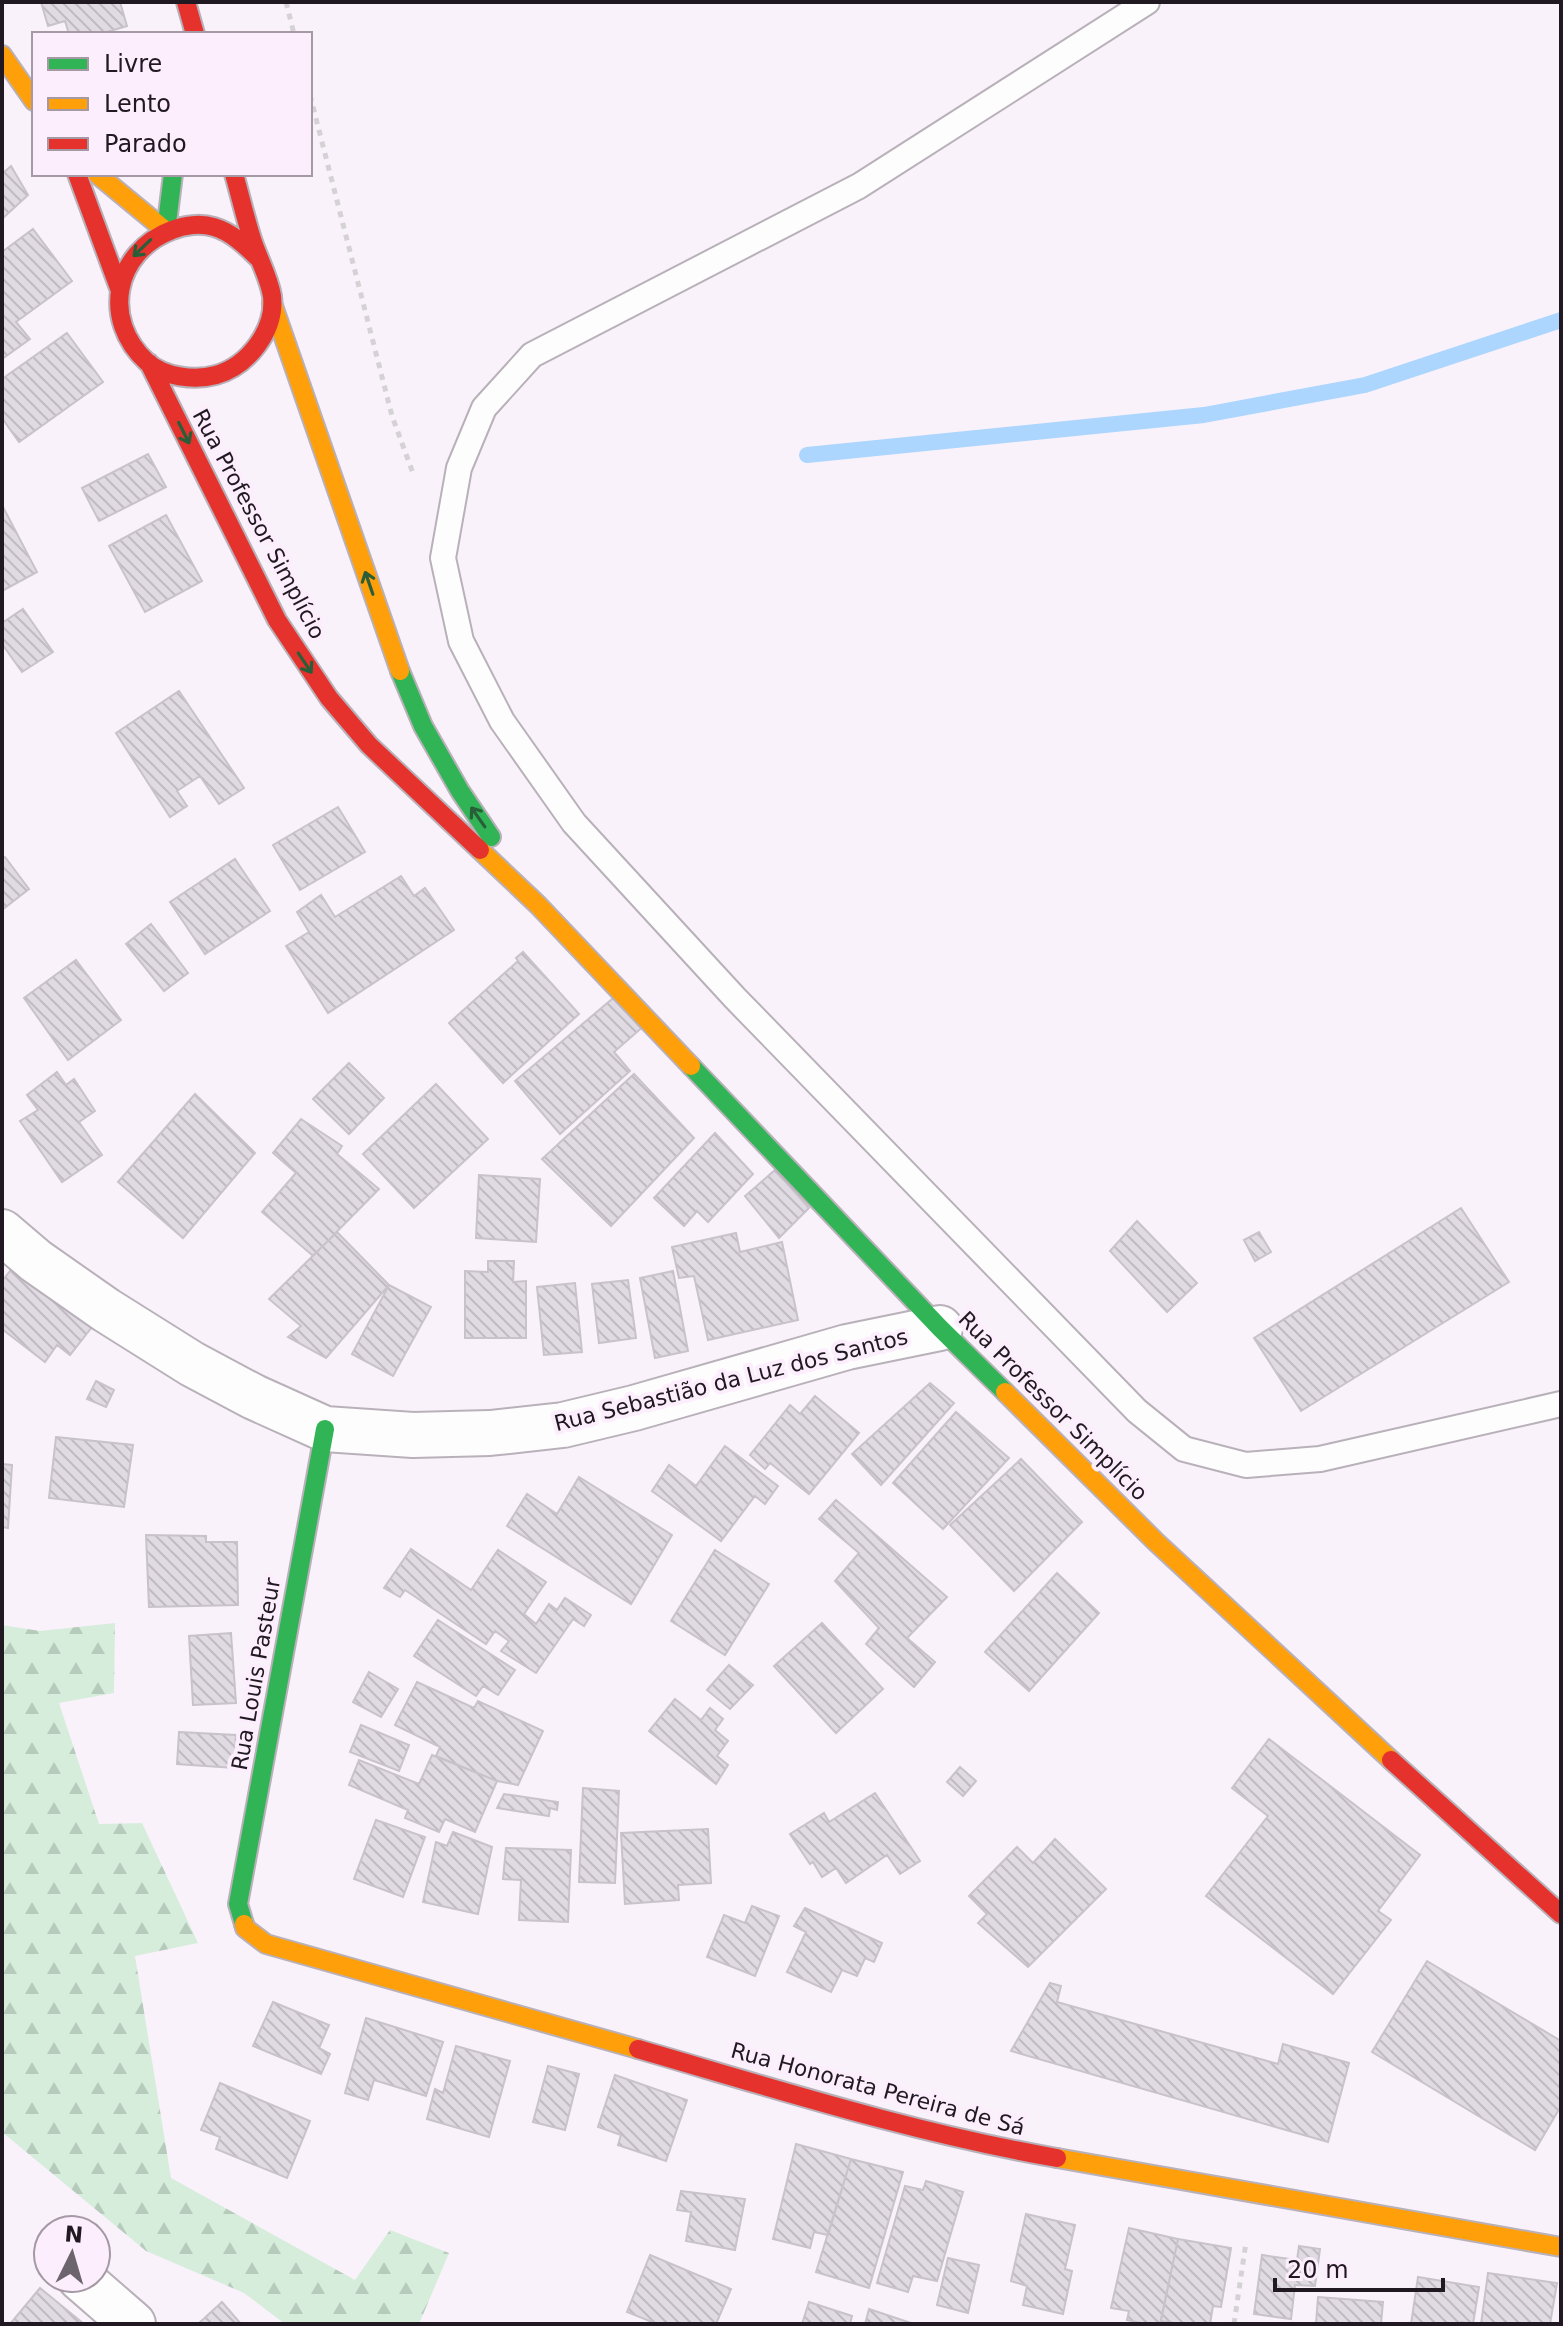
<svg xmlns="http://www.w3.org/2000/svg" width="1563" height="2326" viewBox="0 0 1563 2326" font-family="'DejaVu Sans',sans-serif">
<style>
.forest{fill:url(#forest-firs)}
.lines{fill:none;stroke-linecap:round;stroke-linejoin:round}
.stream{stroke:#acd6fe;stroke-width:16}
.building{fill:url(#building-back-hatch);stroke:#c8c2cb;stroke-width:2}
.lane-casing{stroke:#b9b1b9;stroke-width:28}
.street-casing{stroke:#b9b1b9;stroke-width:48}
.fast-casing{stroke:#b9b1b9;stroke-width:22}
.slow-casing{stroke:#b9b1b9;stroke-width:22}
.jam-casing{stroke:#b9b1b9;stroke-width:22}
.path{stroke:#d5d2d5;stroke-width:5;stroke-dasharray:6 6;stroke-linecap:butt}
.lane{stroke:#fefdfe;stroke-width:24}
.street{stroke:#fefdfe;stroke-width:44}
.fast{stroke:#30b455;stroke-width:18}
.slow{stroke:#ff9f0a;stroke-width:18}
.jam{stroke:#e5322d;stroke-width:18}
.oneway{stroke:#285f38}
.labels{text-anchor:middle;dominant-baseline:central;stroke-width:8;stroke-linejoin:round;paint-order:stroke}
.street-label{font-size:22px;fill:#211921;stroke:#fdeefd}
</style>
<defs>
<pattern id="forest-firs" width="22" height="20" patternUnits="userSpaceOnUse" patternTransform="scale(2)"><rect width="22" height="20" fill="#d6eddc"/><path d="M5 1l3.5 6h-7zM16 11l3.5 6h-7z" fill="#b7cbbc"/></pattern>
<pattern id="building-back-hatch" width="6" height="6" patternUnits="userSpaceOnUse" patternTransform="scale(2)"><rect width="6" height="6" fill="#e0dae3"/><path d="M-1 5l2 2M0 0l6 6M5-1l2 2" fill="none" stroke="#c0bac2"/></pattern>
</defs>
<rect width="100%" height="100%" fill="#faf2fa"/>
<path class="forest" d="M115,1623L114,1693L59,1703L99,1824L142,1823L198,1943L135,1956L171,2178L355,2280L390,2230L449,2253L419,2324H285L244,2293L146,2251L2,2132V1625L40,1631Z"/>
<g class="lines">
<path class="stream" d="M807,455L1204,415L1365,385L1561,320"/>
</g>
<path class="building" d="M41,2H120L127,26L100,34H69L65,21L48,26Z
M11,166L28,195L2,219V174Z
M33,229L72,281L16,322L30,339L2,359V252Z
M67,333L103,382L19,442L2,418V379Z
M148,454L166,487L99,521L82,488Z
M2,505L37,572L2,591Z
M166,515L202,581L145,612L109,546Z
M23,609L53,652L22,672L2,644V623Z
M179,691L244,788L219,804L200,776L177,791L187,806L170,817L116,733Z
M338,807L365,852L300,890L273,845Z
M5,857L29,889L2,910V859Z
M235,859L270,911L205,954L170,902Z
M401,876L414,896L425,888L454,930L328,1013L286,946L309,932L297,912L321,895L335,917Z
M151,924L188,973L164,991L126,944Z
M523,952L579,1014L503,1083L449,1023L518,961L516,958Z
M76,960L121,1020L68,1060L24,998Z
M618,994L645,1025L614,1052L630,1071L560,1134L515,1081Z
M349,1063L384,1098L349,1134L313,1099Z
M57,1072L66,1085L74,1079L95,1111L79,1122L102,1155L62,1182L20,1121L38,1110L27,1095Z
M634,1074L694,1138L611,1226L542,1159Z
M436,1084L488,1139L414,1208L363,1154Z
M195,1094L255,1153L183,1238L118,1182Z
M301,1119L342,1146L337,1154L379,1189L313,1256L262,1212L296,1173L273,1153Z
M715,1133L753,1174L708,1222L697,1211L684,1226L654,1198Z
M775,1170L809,1208L779,1238L745,1196Z
M479,1175L540,1179L536,1242L476,1238Z
M1461,1208L1509,1282L1301,1411L1254,1338Z
M1137,1221L1197,1283L1167,1312L1110,1251Z
M337,1232L389,1285L326,1358L288,1337L301,1326L269,1299Z
M1259,1232L1271,1252L1255,1261L1244,1240Z
M736,1233L740,1252L782,1242L798,1320L708,1340L694,1276L679,1278L672,1247Z
M488,1261H514L513,1282L526,1281V1338H465V1271L488,1272Z
M14,1266L92,1327L70,1355L57,1345L45,1362L2,1329V1281Z
M673,1271L688,1351L655,1358L640,1278Z
M628,1280L636,1338L599,1343L592,1284Z
M575,1283L582,1352L544,1355L537,1287Z
M389,1285L431,1307L393,1376L352,1354Z
M96,1381L114,1390L106,1407L87,1399Z
M930,1383L954,1403L881,1485L852,1454Z
M815,1396L859,1433L809,1494L770,1463L765,1469L750,1455L790,1405L800,1414Z
M956,1412L1009,1458L943,1529L893,1483Z
M56,1437L133,1445L124,1507L49,1498Z
M725,1446L778,1486L765,1504L755,1496L721,1541L652,1491L669,1465L696,1486Z
M1021,1459L1082,1522L1014,1591L950,1525Z
M2,1464L12,1465L8,1528L2,1527Z
M579,1477L672,1535L631,1604L507,1526L527,1494L557,1514Z
M836,1500L947,1597L907,1638L935,1662L914,1687L866,1644L879,1628L835,1581L859,1553L819,1519Z
M146,1535L206,1536V1542H237L238,1605L149,1607Z
M411,1549L471,1590L498,1550L546,1582L524,1614L536,1624L549,1604L557,1610L565,1598L591,1615L584,1626L573,1619L536,1673L501,1651L509,1641L495,1631L486,1644L405,1590L400,1597L384,1588Z
M715,1550L769,1584L725,1655L671,1621Z
M1057,1573L1099,1613L1029,1691L985,1652Z
M438,1620L515,1670L498,1695L483,1686L476,1696L414,1656Z
M822,1623L883,1689L836,1733L774,1666Z
M231,1633L236,1703L193,1705L189,1636Z
M729,1665L753,1685L730,1709L707,1690Z
M369,1672L398,1689L381,1717L353,1702Z
M417,1682L474,1708L478,1701L543,1731L518,1785L497,1781L436,1756L440,1747L395,1725Z
M675,1699L701,1720L710,1708L723,1719L715,1730L728,1741L717,1756L728,1765L716,1784L649,1731Z
M361,1725L409,1745L399,1771L350,1752Z
M179,1732L236,1735L234,1768L177,1764Z
M1269,1739L1420,1855L1378,1911L1391,1920L1333,1994L1206,1896L1268,1816L1232,1788Z
M432,1755L497,1781L475,1832L445,1819L439,1832L405,1818L408,1810L349,1785L359,1760L419,1784Z
M960,1767L976,1781L963,1796L947,1782Z
M583,1788L619,1791L615,1883L579,1882Z
M875,1793L920,1861L900,1874L887,1855L846,1883L836,1868L822,1877L813,1862L810,1864L790,1834L824,1813L829,1822Z
M504,1794L558,1802L557,1810L550,1808L549,1816L497,1808Z
M376,1820L425,1837L403,1897L354,1879Z
M708,1829L711,1883L678,1885L679,1900L625,1904L621,1833Z
M453,1832L492,1847L478,1914L423,1902L436,1842L447,1846Z
M1055,1839L1106,1889L1028,1967L978,1923L987,1914L969,1896L1017,1847L1033,1863Z
M506,1848L571,1850L568,1922L519,1920L521,1880L503,1879Z
M752,1906L779,1916L755,1976L707,1957L724,1915L745,1923Z
M805,1908L882,1943L874,1962L865,1958L857,1976L842,1970L831,1992L787,1972L806,1932L794,1926Z
M1427,1961L1561,2041V2106L1535,2150L1372,2052Z
M1050,1983L1061,1986L1057,2002L1278,2064L1283,2044L1349,2063L1328,2142L1011,2051Z
M273,2002L329,2025L319,2048L330,2054L321,2074L253,2046Z
M366,2018L443,2042L426,2096L374,2080L368,2100L345,2093Z
M456,2046L510,2061L489,2137L427,2119L435,2089L443,2093Z
M548,2066L579,2074L565,2130L533,2122Z
M615,2075L687,2100L666,2161L618,2145L621,2135L598,2127Z
M220,2083L310,2121L287,2178L216,2149L220,2137L201,2130Z
M796,2144L851,2159L828,2235L814,2232L810,2248L773,2239Z
M851,2159L903,2172L869,2288L816,2272Z
M926,2181L963,2192L937,2281L913,2276L908,2292L877,2283L905,2186L923,2190Z
M681,2191L745,2199L735,2250L686,2241L691,2212L677,2210Z
M1026,2214L1075,2225L1065,2269L1072,2271L1063,2314L1023,2305L1027,2286L1011,2281Z
M1129,2228L1178,2239L1160,2324H1146L1127,2320L1129,2311L1111,2308Z
M1178,2239L1231,2248L1221,2307L1213,2306L1210,2324H1181L1161,2321Z
M1299,2246L1320,2249L1315,2286L1295,2285L1291,2319L1254,2314L1262,2255L1297,2260Z
M650,2255L731,2289L716,2324H657L627,2312Z
M948,2258L979,2265L968,2313L937,2305Z
M1488,2273L1557,2283L1550,2324H1481Z
M1418,2277L1479,2287L1473,2324L1461,2322V2324H1411Z
M40,2288L84,2324H10Z
M1318,2297L1383,2302L1381,2324H1316Z
M222,2302L241,2324H198Z
M809,2302L852,2316L850,2324H802Z
M869,2309L914,2324H865Z"/>
<g class="lines">
<defs>
<path id="lane" d="M1147,2L859,186L532,355L484,408L459,468L443,558L461,641L502,721L574,823L735,998L1137,1411L1184,1449L1246,1465L1320,1459L1561,1404"/>
<path id="street" d="M2,1232L36,1261L106,1310L192,1364L254,1397L325,1429L413,1435L490,1433L563,1425L634,1408L847,1347L940,1328
M80,2278L133,2324"/>
<path id="fast" d="M166,231L173,174
M400,671L423,726L460,791L491,837
M691,1066L940,1328L1005,1392
M244,1924L238,1904L325,1429"/>
<path id="slow" d="M2,55L34,101
M97,174L166,231
M272,303L400,671
M480,850L538,905L691,1066
M1005,1392L1156,1542L1391,1760
M244,1924L245,1928L266,1944L638,2049
M1057,2158L1561,2247"/>
<path id="jam" d="M186,2L195,34
M77,174L119,288
M234,174C240,195 245,217 252,239C258,258 269,277 272,296C276,330 248,366 216,375C194,381 164,377 147,362C101,320 114,252 172,230C184,225 201,223 214,227C231,232 245,245 258,258
M149,363L277,620L329,698L369,745L480,850
M1391,1760L1561,1914
M638,2049C776,2089 914,2133 1057,2158"/>
</defs>
<use href="#lane" class="lane-casing"/>
<use href="#street" class="street-casing"/>
<use href="#fast" class="fast-casing"/>
<use href="#slow" class="slow-casing"/>
<use href="#jam" class="jam-casing"/>
<path class="path" d="M286,2L294,34
M310,95L392,416L414,476
M1234,2324L1246,2242"/>
<use href="#lane" class="lane"/>
<use href="#street" class="street"/>
<use href="#fast" class="fast"/>
<use href="#slow" class="slow"/>
<use href="#jam" class="jam"/>
</g>
<defs><path id="oneway-shaft" d="M-6 0H5M1.5-3L5.5 0L1.5 3" fill="none" stroke-width="1.6" stroke-linecap="round" stroke-linejoin="round" transform="scale(2)"/></defs>
<g class="oneway">
<use href="#oneway-shaft" transform="translate(142 248) rotate(136)"/>
<use href="#oneway-shaft" transform="translate(184 433) rotate(63)"/>
<use href="#oneway-shaft" transform="translate(369 583) rotate(-109)"/>
<use href="#oneway-shaft" transform="translate(305 663) rotate(56)"/>
<use href="#oneway-shaft" transform="translate(478 817) rotate(-125)"/>
</g>
<g class="labels">
<g class="street-label">
<text transform="translate(259 524) rotate(62)">Rua Professor Simplício</text>
<text transform="translate(731 1380) rotate(-14)">Rua Sebastião da Luz dos Santos</text>
<text transform="translate(1053 1406) rotate(45)">Rua Professor Simplício</text>
<text transform="translate(256 1674) rotate(-80)">Rua Louis Pasteur</text>
<text transform="translate(878 2089) rotate(15)">Rua Honorata Pereira de Sá</text>
</g>
</g>
<rect width="1563" height="2326" fill="none" stroke="#211921" stroke-width="8"/>
<rect x="32" y="32" width="280" height="144" fill="#fdeefd" stroke="#a599a5" stroke-width="2"/>
<rect x="48" y="58" width="40" height="12" fill="#30b455" stroke="#a599a5" stroke-width="2"/>
<text x="104" y="72" font-size="24" fill="#211921">Livre</text>
<rect x="48" y="98" width="40" height="12" fill="#ff9f0a" stroke="#a599a5" stroke-width="2"/>
<text x="104" y="112" font-size="24" fill="#211921">Lento</text>
<rect x="48" y="138" width="40" height="12" fill="#e5322d" stroke="#a599a5" stroke-width="2"/>
<text x="104" y="152" font-size="24" fill="#211921">Parado</text>
<g transform="translate(72 2254) rotate(5)"><circle r="38" fill="#fdeefd" stroke="#a599a5" stroke-width="2"/>
<path d="M0-6L14 30L0 20L-14 30Z" fill="#6d656d"/>
<text y="-12" font-size="22" font-weight="bold" text-anchor="middle" fill="#211921">N</text>
</g>
<path d="M1275 2278v12h168v-12" fill="none" stroke="#211921" stroke-width="4"/>
<text x="1287" y="2278" font-size="24" fill="#211921" stroke="#fdeefd" stroke-width="6" paint-order="stroke">20 m</text>
</svg>
